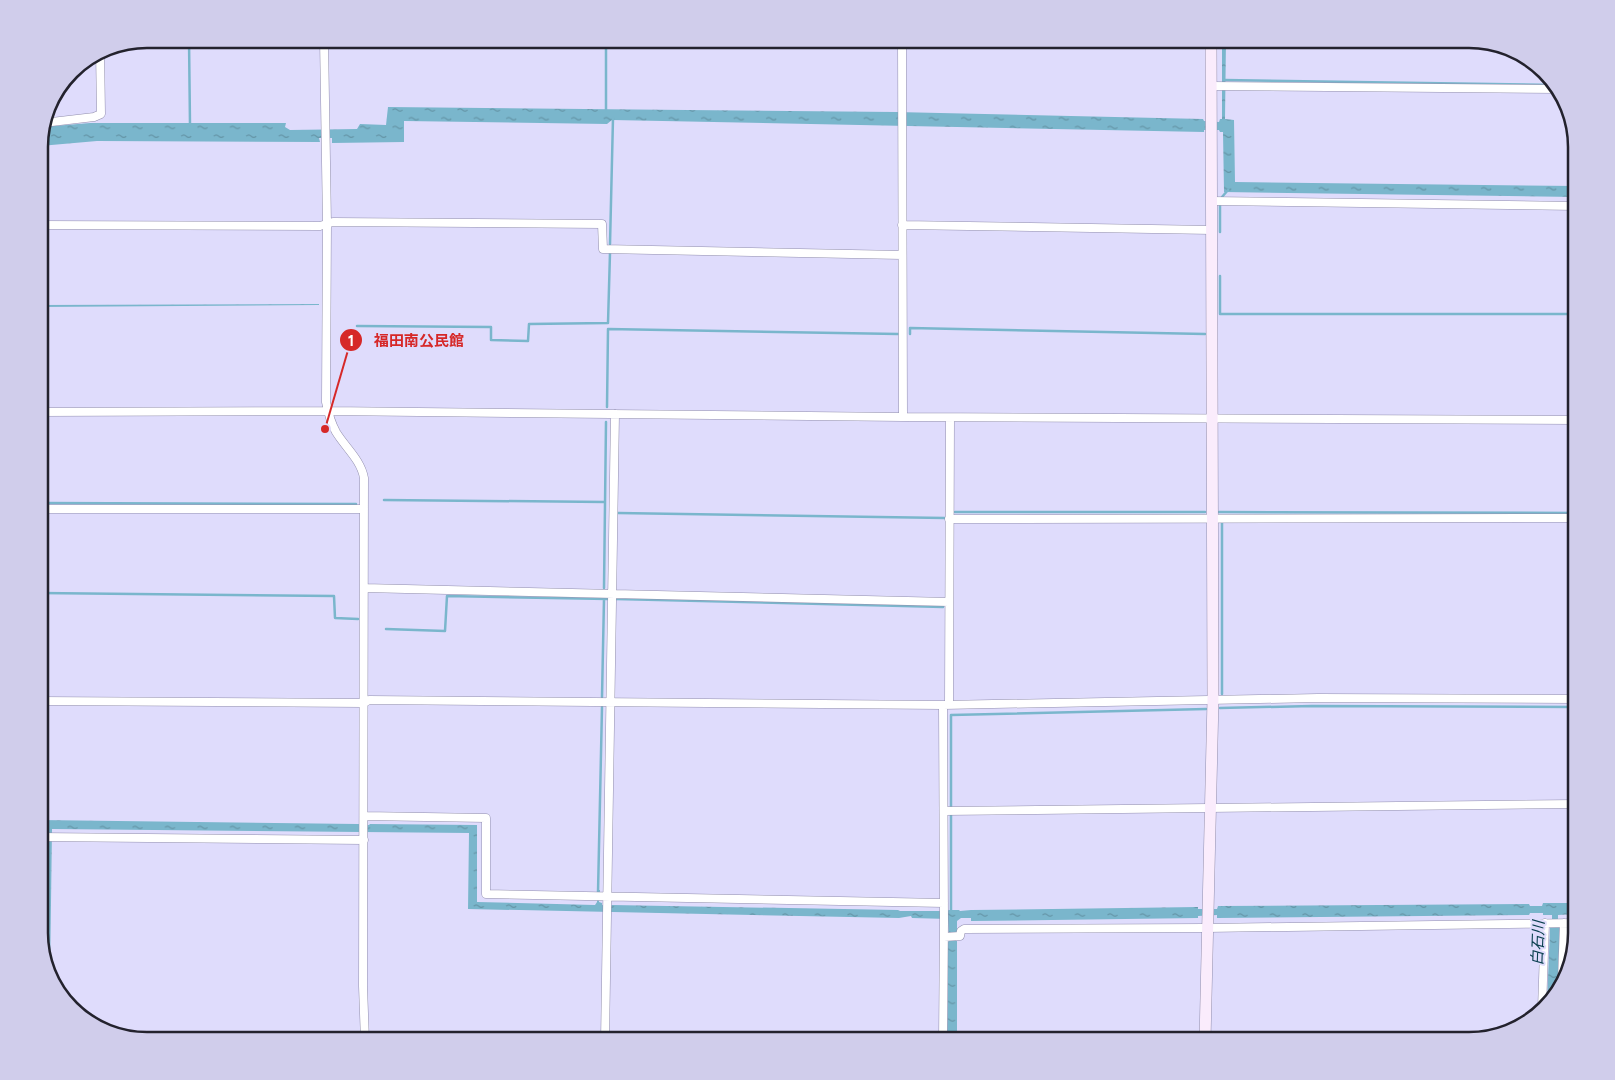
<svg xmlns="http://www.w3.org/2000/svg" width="1615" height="1080" viewBox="0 0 1615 1080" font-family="Figtree,'Noto Sans JP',sans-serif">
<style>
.water{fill:url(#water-ripples)}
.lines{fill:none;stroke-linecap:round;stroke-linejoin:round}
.stream{stroke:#7ab6cc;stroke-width:2.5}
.street-casing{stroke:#928fad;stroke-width:9}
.secondary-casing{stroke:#928fad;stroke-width:12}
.street{stroke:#fff;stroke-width:8}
.secondary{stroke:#faecfc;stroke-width:11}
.labels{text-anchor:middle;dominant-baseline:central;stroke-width:4;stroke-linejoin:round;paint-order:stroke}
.water-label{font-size:15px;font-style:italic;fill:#0b4050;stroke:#dfdcfc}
.rim{fill:none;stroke:#23222d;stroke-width:2.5}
.leader{fill:none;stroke:#d62828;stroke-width:2}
.callout-dot{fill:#d62828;stroke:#dfdcfc;stroke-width:2}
.mark-label{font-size:15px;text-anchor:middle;font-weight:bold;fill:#fff}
.callout-label{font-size:15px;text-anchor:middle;font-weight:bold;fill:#d62828;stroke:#dfdcfc;stroke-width:4;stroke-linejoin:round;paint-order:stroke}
</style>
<defs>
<pattern id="water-ripples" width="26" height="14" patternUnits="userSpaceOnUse" patternTransform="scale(1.25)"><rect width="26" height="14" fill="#7ab6cc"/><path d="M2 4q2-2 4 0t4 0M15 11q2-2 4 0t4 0" fill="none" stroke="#6494a6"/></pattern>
</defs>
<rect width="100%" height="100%" fill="#dfdcfc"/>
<path class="water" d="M1222,39H1226L1225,119L1234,120L1235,182L1576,186V197L1224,192L1223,132H1220L1219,130H1204V132L612,120L607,124L404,121V142L332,143V138H319L320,142L97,141L40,146L39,139L42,127L90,123H286L285,127L290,130L357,129L360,124L386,125L388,107L896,112L1203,119L1204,121L1219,122L1220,119H1222Z
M319,304V305L39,307V305Z
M39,820L358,824L369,825L370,824L477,825V902L595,905L597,902V890H600L599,902L602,903V905L610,906L612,905L898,910L900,911H946L949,910H959L960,911L971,910L1198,907V909H1217L1218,906L1529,904L1530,906H1542L1543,903H1576V914L1558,915V927H1560L1557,994L1547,1004L1550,927H1552V915H1543V913H1530L1529,915L1217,918V915L1198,916V918L971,921V918H961L957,921V934H956V941H957V1041H947L948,942L949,941L948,919L912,918L911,916L899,918L468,909L469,833L52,829L50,976L40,945L41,834L39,833Z"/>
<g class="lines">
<path class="stream" d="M189,39L190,125
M606,39V110
M1224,80L1554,85
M1222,197L1228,190
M1220,205V232
M610,244L613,118
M1220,276V314H1576
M608,323L610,253
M357,326L491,327V340L528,341L529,324L608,323
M608,329L898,334
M910,334V328L1205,334
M607,407L608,329
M384,500L605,502
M39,503L356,504
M955,512H1205
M1219,512L1576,513
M618,513L945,518
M1222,523V694
M604,588L606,422
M39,593L334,596L335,618L358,619
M616,599L943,607
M386,629L445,631L447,596L608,599
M602,697L604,599
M1220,708L1312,706L1576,707
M598,893L602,707
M951,911V715L1206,709"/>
<defs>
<path id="street" d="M324,39L327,224L326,402C328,412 331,423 336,432C345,447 361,460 364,478L363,986L365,1041
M902,39L903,417
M1211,86L1559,89
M43,123L94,117L101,114L100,50
M1211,201L1576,206
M39,225L320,226L333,222L602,224L603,249L902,255
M902,225L1212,230
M39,412L328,411L903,417L1576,420
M39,509H364
M949,519L1576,518
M364,588L949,602
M39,701L364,703L369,700L943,705L1318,698L1576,699
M949,705L950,418
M944,811L1576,804
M364,816L486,818V894L944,903
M39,837L364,840
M944,937L960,936L961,931L964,929L1207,928L1576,923
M1562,980L1564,923
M1542,1009L1545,923
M365,1037H605
M605,1041L615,414
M683,1041V1037H943
M943,1041L944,922L943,705"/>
<path id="secondary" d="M1205,1041L1213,699L1211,39"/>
</defs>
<use href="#street" class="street-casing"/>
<use href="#secondary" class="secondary-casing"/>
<use href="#street" class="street"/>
<use href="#secondary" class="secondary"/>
</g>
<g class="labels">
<g class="water-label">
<text transform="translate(1538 943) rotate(-88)">白石川</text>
</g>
</g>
<path d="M0 0H1615V1080H0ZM147 48H1469A99 99 0 0 1 1568 147V933A99 99 0 0 1 1469 1032H147A99 99 0 0 1 48 933V147A99 99 0 0 1 147 48Z" fill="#d0cdeb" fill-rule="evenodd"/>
<path class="rim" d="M147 48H1469A99 99 0 0 1 1568 147V933A99 99 0 0 1 1469 1032H147A99 99 0 0 1 48 933V147A99 99 0 0 1 147 48Z"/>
<path class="leader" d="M325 429L351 340"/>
<g class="callout-dot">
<circle cx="325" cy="429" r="5"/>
<circle cx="351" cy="340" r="12"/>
</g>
<g class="mark-label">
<text x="351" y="346">1</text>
</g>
<g class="callout-label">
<text x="419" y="346">福田南公民館</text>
</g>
</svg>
